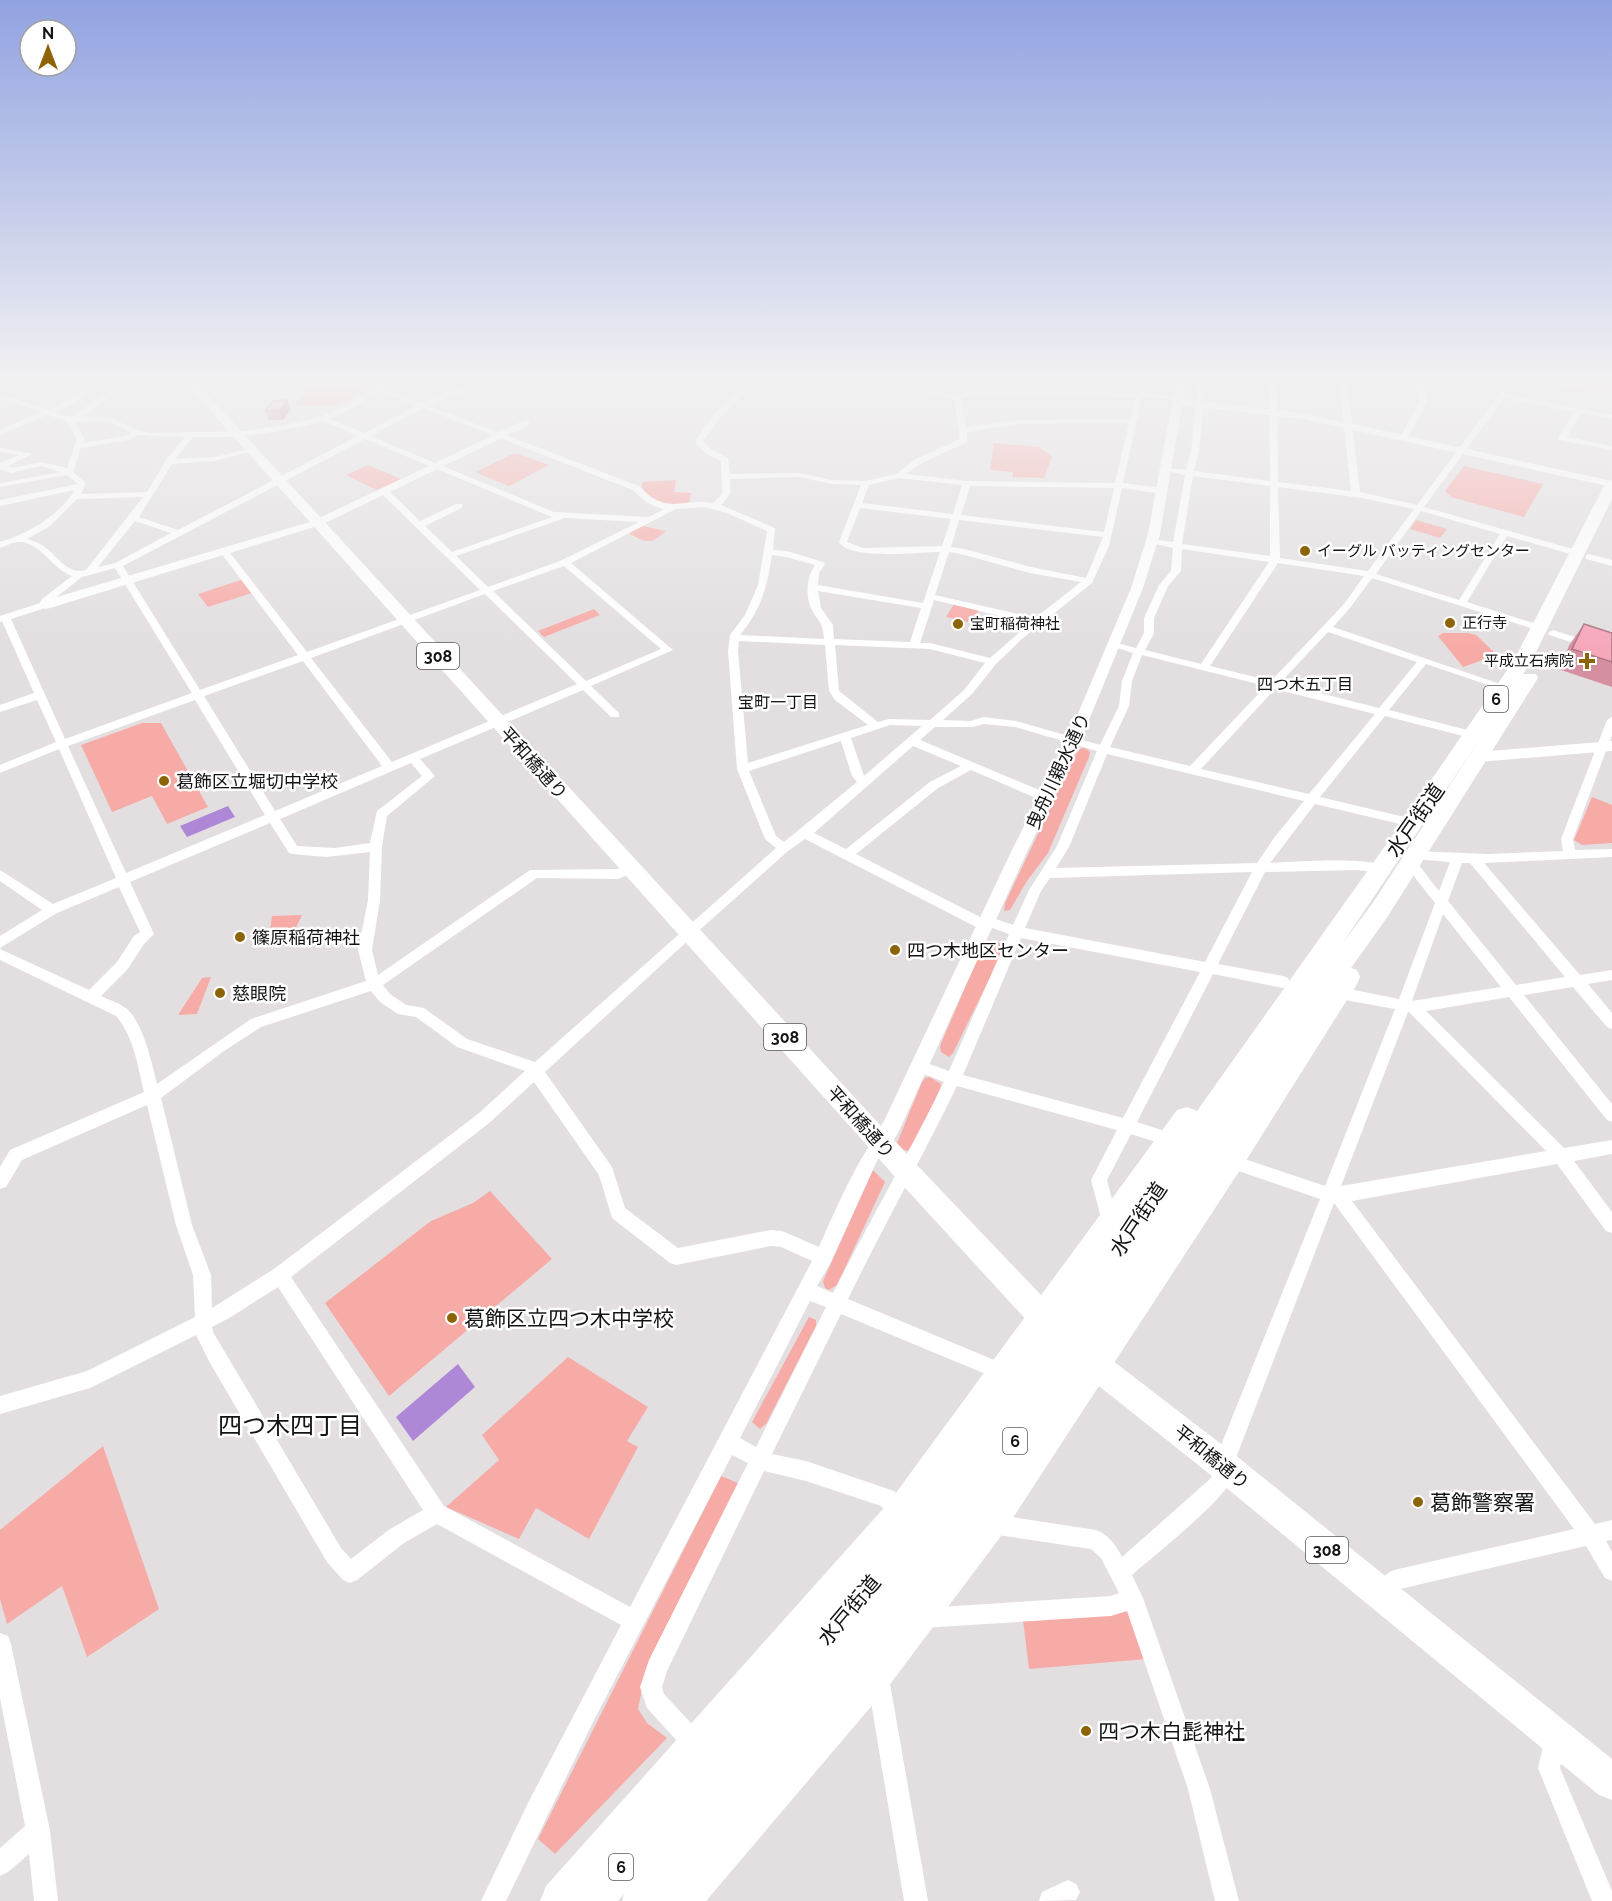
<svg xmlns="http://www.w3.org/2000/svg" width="1612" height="1901" viewBox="0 0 1612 1901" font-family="Raleway,'Noto Sans JP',sans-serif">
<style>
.green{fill:#f7aba7}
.water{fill:#ae88d7}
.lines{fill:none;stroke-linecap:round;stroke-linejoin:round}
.street{fill:#fff;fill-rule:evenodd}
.secondary{fill:#fff;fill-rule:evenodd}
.primary{fill:#fff;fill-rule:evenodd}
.highway{fill:#fff;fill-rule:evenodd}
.wall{fill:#d490a1}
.shaded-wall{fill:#ac7683}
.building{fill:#f6a8bb;stroke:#ac7683;stroke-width:1.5}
.poi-dot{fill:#8c6405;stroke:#fff;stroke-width:2}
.labels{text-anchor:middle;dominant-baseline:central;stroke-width:5;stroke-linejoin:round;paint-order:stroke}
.far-poi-label{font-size:15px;fill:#141314;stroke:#fff;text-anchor:start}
.shield{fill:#fff;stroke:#5a5a5a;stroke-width:1.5}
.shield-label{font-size:16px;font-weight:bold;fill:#141314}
.far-neighbourhood-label{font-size:16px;fill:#141314;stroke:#fff}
.street-label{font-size:18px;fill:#141314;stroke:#fff}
.poi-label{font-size:18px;fill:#141314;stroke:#fff;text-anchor:start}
.near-street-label{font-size:21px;fill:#141314;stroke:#fff}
.near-poi-label{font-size:21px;fill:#141314;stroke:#fff;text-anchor:start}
.near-neighbourhood-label{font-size:24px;fill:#141314;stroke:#fff}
</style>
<rect width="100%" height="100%" fill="#e3dfe1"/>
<path class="green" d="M315,380H370C348,412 330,405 295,405Z
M1544,380H1574L1612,384V389L1567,392L1559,385H1549Z
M994,443L1039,447L1052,457L1044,478L1013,477V472L990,470Z
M513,454H519L549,465L509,486L475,472Z
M368,465L401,479L377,490L346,475Z
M1464,466L1543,484L1524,517L1451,497L1445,491Z
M676,480L674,492L691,493L689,504C670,505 654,504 642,488V482Z
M1416,520L1447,529L1440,538L1410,529Z
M643,526L666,531C650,545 647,543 628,533Z
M241,580L252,593L208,607L198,594Z
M954,604L979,610L972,623L946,617Z
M594,609L600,615L544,637L538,631Z
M1443,633H1468L1476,635L1497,655L1463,667L1438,636Z
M142,723H161L208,807L167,824L152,796L112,812L81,745Z
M1085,748L1090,752L1089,757L1048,853L1027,881L1010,910L1004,911L1005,903L1076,754L1079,749Z
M1592,797L1612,805V843L1582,845L1574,840Z
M302,915L287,946H276L270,931L272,916Z
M989,940L1004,944V949L953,1053L949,1057L941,1052L940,1046L984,943Z
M211,977L197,1014L178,1015L202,978Z
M930,1077L941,1084L940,1089L911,1151L904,1150L897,1143L922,1082L925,1078Z
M873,1170L885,1182L837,1285L829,1290L825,1288L823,1281Z
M490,1191L552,1259L389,1396L325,1303L431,1221L473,1203Z
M809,1317L816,1320V1326L766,1424L760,1429L752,1422Z
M568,1357L648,1407L627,1441L638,1447L589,1539L536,1508L519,1539L446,1507L499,1460L482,1435Z
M103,1446L159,1609L87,1657L62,1586L7,1624L0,1599V1530Z
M721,1476L738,1483L646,1669L638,1709L647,1723L667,1738L555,1854L538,1839Z
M1131,1610L1147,1659L1029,1669L1023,1620Z"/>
<path class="water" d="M228,806L235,817L187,837L180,826Z
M458,1364L475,1387L413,1441L396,1417Z"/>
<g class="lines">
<path class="street" d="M0,380H40L0,384Z
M88,380H95L79,400L55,413L71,417L125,380H133L81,417L111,418L140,431L151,433L244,431L285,425L323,416L348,405L386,380H394L384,388L422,403L466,384L471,380H479L472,388L429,406L639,486C667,516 679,498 713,503L722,494L721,461L705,453L695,441L715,413L751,380H759L720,417L703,441L711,449L728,458L730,474L799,473L832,480L866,481L896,474L916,459L960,439L954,399L935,395L916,380H925L940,392L950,395L982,390L1136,393L1138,380H1146L1143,392L1181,398L1177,400L1142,396L1123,483L1162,488L1166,491L1162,494L1122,488L1109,546L1092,583L1023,638L996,664L972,694L943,720L971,721L983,717L1016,721L1100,745L1119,706L1122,681L1133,653L1108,645L1113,642L1136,648L1144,633V618L1159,585L1171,571L1173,548L1148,542L1152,539L1173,542L1185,475L1162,470L1166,468L1186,470L1191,450L1199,380H1207L1199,450L1194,471L1270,481L1269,380H1277L1278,482L1351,491L1339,380H1347L1360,492L1417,505L1500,393L1491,380H1498L1507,394L1612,415V419L1581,413L1567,437L1612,446V450L1559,440L1558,438L1574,412L1504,398L1424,507L1580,551V555L1577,556L1507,536L1467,602L1543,626V630H1537L1372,578L1350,608L1333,627L1509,687L1504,690L1500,689L1426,664L1389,710L1475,732V736L1471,738L1385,716L1320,797L1417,820L1419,823L1417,826L1413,827L1315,804L1270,863C1290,862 1377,856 1387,868L1381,873L1357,870L1265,872L1218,964L1283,976L1288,978L1290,982L1288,986L1283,988L1213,974L1137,1122L1177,1135L1179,1140L1177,1145L1171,1147L1131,1134L1107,1180L1118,1223L1116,1229L1110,1231L1104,1229L1091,1180L1117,1130L957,1086C922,1158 883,1227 848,1299L1011,1367L1014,1373L1011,1379L1005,1382L841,1314L772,1454L806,1461L894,1491L909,1506L912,1513L909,1520L902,1523L895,1520L881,1506L806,1481L764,1471L667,1671L662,1687L664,1694L704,1737L707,1745L704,1753L696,1756L688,1753L647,1708L640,1687L649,1660L748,1463L732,1455L593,1722L506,1901H481L530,1799L621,1625L437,1524L404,1543L357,1580L350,1583L343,1580L327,1562L210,1363L196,1335L90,1388L0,1414V1396L87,1371L195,1317L193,1275L176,1225L147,1105L22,1160L6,1187L0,1189V1167L10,1150L144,1092C138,1067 134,1037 116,1016L0,960V949L89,990L117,962L134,936L140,932L119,887L57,913L0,948V936L42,910L0,881V870L53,904L116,878L59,749L0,773V765L56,742L37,700L0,712V705L34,693L2,621L0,622V616L40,603L42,599L72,576C53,570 40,541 19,542C13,542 6,546 0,548V542C30,533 58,516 75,490L0,506V500L78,484L67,475L0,487V483L61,472L41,466L11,473L0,469V463L19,455L0,452V448L32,454L8,466L12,468L41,462L67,468L77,439L66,421L47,415L0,435V430L40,412L0,398V394L49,410L73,396ZM379,391L416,406L364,433L330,419L353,408ZM982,394L1135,397L1130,419L1018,420L966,427L961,398ZM423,408L633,490C643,500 650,506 664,509L649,517L554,512L370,436ZM323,421L358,436L178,530L139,517L172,464L215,461L256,450L252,448L215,457L175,459L193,437C237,439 281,432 323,421ZM74,422H110L132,433L126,436L83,443L85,439ZM1129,423L1115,483L967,481L906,474L922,463L967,442V432L1018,424ZM139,435L185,437L166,460L147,492L81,494L86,483L73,472L81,448L128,440ZM365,439L552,517L452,552L425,526L462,508V504H456L420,521L387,489H381V493L480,590L307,652L227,549H221V553L298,655L200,690L123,566ZM1193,476L1270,486V556L1182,544ZM799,477L832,484L861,485L839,542C851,561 919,552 940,552L923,603L818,585L819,573L825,564L823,562L787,551L773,550L775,528L721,505L730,494V479ZM899,478L962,485L953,514L862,503L869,485ZM970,486L1114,488L1104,532L961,515ZM1278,487L1362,498L1414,509L1368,571L1280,558ZM143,497L86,570C67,575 59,557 45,547C40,543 33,541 27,539L50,526L77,499ZM704,507L727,513L767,531L758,585L745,615L730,635L728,651L737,769L765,839L776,848L535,1062L467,1039L424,1008L406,1005L390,994L383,985L537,878L618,879L635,872L637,869L631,864L617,869L530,870L378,975L372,950L380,900L382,846L387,816L435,776L420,759L583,690L611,717H619V713L591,686L673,650L571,563L676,509ZM860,508L951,519L942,546L863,548L847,542ZM1421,511L1500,534L1459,600L1376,574ZM565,518L639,522L560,561L488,587L456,556ZM959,520L1103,537L1086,578L1031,567L965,549L951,547ZM135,521L171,533L115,563L98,567ZM1182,549L1269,562L1201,664L1145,650L1154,633V618L1168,586L1181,571ZM949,552L961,554L1030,573L1081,582L1035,618L935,595ZM772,555L786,557L815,565C807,576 805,595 811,608C818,622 823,621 824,639L740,635C761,609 767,588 772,555ZM1278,563L1364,576L1344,604L1271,681L1210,666ZM564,566L661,649L586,681L493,591ZM115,568L192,693L65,739L11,619L48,607L50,602L82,577ZM818,591L921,608L910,642L834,639L833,625L821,608ZM485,594L577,684L392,762L311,658ZM934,600L1030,623L990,658L930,643H920ZM1328,632L1417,662L1379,708L1280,683ZM739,641L825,645L829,691L835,700L868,725L748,763L738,651ZM835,645L930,649L985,663L964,690L930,720L889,719L878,722L839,691ZM1142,655L1266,686L1190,766L1110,747L1129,706L1132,681ZM303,661L382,766L275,811L204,696ZM1275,689L1375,714L1309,794L1201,769ZM195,700L265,815L126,873L68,746ZM984,724L1015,727L1097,751L1057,846L1029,890L1013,925L987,916L982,918L856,854L938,788L971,770L1043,801H1051L1053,798L1051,795L920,740L935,727H972ZM890,725L922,726L864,776L851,738ZM841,741L852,776L857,782L784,842L776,836L749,771ZM913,746L961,766L930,782L846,849L814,833ZM1107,754L1304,801L1274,838L1257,863L1056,868L1069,847ZM411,763L422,776L377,811L370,843L335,848L297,846L280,819ZM270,823L289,853L293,854L326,857L370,852L368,900L358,950L366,981L251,1019L157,1084C152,1063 143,1023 127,1009C120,1003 109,1000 101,996L127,970L144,944L154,934L130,882ZM805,839L980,929L985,930L990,927L1009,934L949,1071L918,1060L913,1062L911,1066L913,1070L944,1082C909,1153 869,1222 833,1293L817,1286L830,1264L876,1163L888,1143L886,1138L880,1136C864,1142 828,1227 819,1247L782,1231L771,1230L678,1248L625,1208L612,1167L545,1072L694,935L788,851ZM1252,872L1205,962L1025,928L1041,891L1050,878ZM1021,938L1200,972L1123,1118L963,1075ZM371,991L380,1002L398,1014L416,1017L457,1047L525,1071L478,1114L274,1269L212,1308L211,1275L192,1225L161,1098L224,1051L261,1027ZM534,1082L599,1175L612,1218L670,1263L676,1265L771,1246L781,1247L812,1261L630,1607L444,1506L291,1277L488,1124ZM278,1287L423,1510L390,1529L351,1559L341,1548L213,1332L212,1327L231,1317ZM810,1301L826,1307L756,1447L740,1438Z
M1414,380H1422L1427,401L1408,438L1404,440L1400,438L1419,401Z
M1589,554L1612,560V566L1586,559V555Z
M1553,630L1612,649V655L1549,635L1548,633Z
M1612,717V735L1573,839L1575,850L1612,849V857L1484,863L1580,975L1612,970V980L1588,984L1612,1013V1029L1607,1027L1573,987L1524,995L1612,1104V1122L1607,1120L1509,997L1426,1011L1564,1148L1612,1140V1154L1574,1161L1612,1212V1233L1606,1231L1557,1164L1352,1201L1595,1524L1612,1520V1540L1606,1541L1612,1552V1581L1605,1578L1586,1546L1400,1589L1390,1603L1383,1606L1376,1603L1373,1596C1377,1585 1383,1574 1394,1570L1574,1529L1334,1203L1234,1463L1238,1470C1224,1502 1159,1551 1132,1575L1143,1598L1210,1789L1239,1901H1215L1188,1789L1127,1611L1111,1616L923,1628L916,1625L913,1618L916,1611L923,1608L1111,1596L1119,1593L1101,1558L1091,1549L992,1534L985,1531L982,1524L985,1517L992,1514L1096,1530C1109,1535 1116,1545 1122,1557L1209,1480L1216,1471L1213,1465L1320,1199L1224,1166L1222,1161L1224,1156L1230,1154L1325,1186L1395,1009L1339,999L1334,997L1332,993L1334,989L1339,987L1399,999L1435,903L1405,865L1403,862L1405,859L1409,858L1410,852L1414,851L1488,854L1563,851L1561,839L1607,720ZM1414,859L1450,862L1439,891ZM1462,863H1470L1565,977L1516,985L1448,901ZM1443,914L1501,987L1412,1001ZM1408,1012H1409L1546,1151L1341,1186Z
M0,1633L8,1636L11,1644L50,1831L58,1901H34L29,1854L8,1872L0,1876V1848L25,1826L0,1698Z
M878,1667L886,1670L889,1678L928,1901H904L867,1678L870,1670Z
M1555,1727L1563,1730L1566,1738L1560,1768L1612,1891V1901H1592L1538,1768L1547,1730Z
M1068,1880L1076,1884L1080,1892L1076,1900L1039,1901L1042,1892Z"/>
<path class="secondary" d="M1176,380H1186L1183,399L1303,413L1612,481V487L1303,419L1182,405L1160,534L1143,588L1080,742L1026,854L898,1133L887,1150L880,1152L873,1150L870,1143L884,1121L1010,854L1066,742L1131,588L1148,534Z
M525,420L529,421V425L321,525L50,608L45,609L39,605L40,602L313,521Z
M1612,741V751L1478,762L1470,757L1478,752Z"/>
<path class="primary" d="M183,380H194L915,1163L1061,1316L1065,1326L1061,1336L1051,1340L1041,1336L897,1179Z
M1085,1343L1095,1347L1234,1454L1612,1759V1800L1599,1795L1212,1476L1075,1367L1071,1357L1075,1347Z"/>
<path class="highway" d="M1612,480V499L1532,660L1523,674H1536L1538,678L1388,916L1351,968L1357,970L1360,977L1357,984L1240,1170L1001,1536L891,1683L706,1901H622L624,1894L618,1901H540L546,1886L890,1501L1177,1110L1187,1107L1197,1111L1405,818L1514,660L1605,484ZM1480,739L1372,904L1342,944Z"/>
</g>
<path class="wall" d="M291,409L283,420H269L265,411Z
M1584,624L1612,633V687L1558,669L1570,644Z"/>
<path class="shaded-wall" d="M287,400L291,409L283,420L279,411Z"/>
<path class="building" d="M287,400L279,411H265L273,401Z
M1584,624L1612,633V662L1572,649Z"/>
<linearGradient id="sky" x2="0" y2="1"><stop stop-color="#91a2e1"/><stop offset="0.59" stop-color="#f2f1f2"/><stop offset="1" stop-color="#f2f1f2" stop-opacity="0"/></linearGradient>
<rect width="1612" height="646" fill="url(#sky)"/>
<g class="poi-dot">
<circle cx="1305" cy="551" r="6"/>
<circle cx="1450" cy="623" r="6"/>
<circle cx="958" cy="624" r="6"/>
<path d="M1584 652h6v6h6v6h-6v6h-6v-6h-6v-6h6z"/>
<circle cx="164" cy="781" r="6"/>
<circle cx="240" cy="937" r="6"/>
<circle cx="895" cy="950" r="6"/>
<circle cx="220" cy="993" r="6"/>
<circle cx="452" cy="1318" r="6"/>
<circle cx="1418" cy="1502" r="6"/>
<circle cx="1086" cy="1731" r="6"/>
</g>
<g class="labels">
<g class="far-poi-label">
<text x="1317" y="551">イーグル バッティングセンター</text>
<text x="1462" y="623">正行寺</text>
<text x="970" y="624">宝町稲荷神社</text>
<text x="1574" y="661" text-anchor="end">平成立石病院</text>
</g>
<g class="shield">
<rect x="417" y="643" width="42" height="26" rx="4.5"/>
<rect x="1484" y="686" width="24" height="26" rx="4.5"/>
<rect x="764" y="1024" width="42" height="26" rx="4.5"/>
<rect x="1003" y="1428" width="24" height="26" rx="4.5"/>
<rect x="1306" y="1537" width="42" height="26" rx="4.5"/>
<rect x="609" y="1854" width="24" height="26" rx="4.5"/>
</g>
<g class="shield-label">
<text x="438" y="656">308</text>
<text x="1496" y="699">6</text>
<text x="785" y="1037">308</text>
<text x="1015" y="1441">6</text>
<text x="1327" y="1550">308</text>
<text x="621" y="1867">6</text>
</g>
<g class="far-neighbourhood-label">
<text x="1305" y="684">四つ木五丁目</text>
<text x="778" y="702">宝町一丁目</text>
</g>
<g class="street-label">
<text transform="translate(534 763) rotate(48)">平和橋通り</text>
<text transform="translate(1058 771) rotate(-65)">曳舟川親水通り</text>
<text transform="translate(861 1122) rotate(48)">平和橋通り</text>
<text transform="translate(1212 1457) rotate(39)">平和橋通り</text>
</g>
<g class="poi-label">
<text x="176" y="781">葛飾区立堀切中学校</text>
<text x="252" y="937">篠原稲荷神社</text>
<text x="907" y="950">四つ木地区センター</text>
<text x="232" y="993">慈眼院</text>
</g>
<g class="near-street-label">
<text transform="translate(1415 820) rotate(-55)">水戸街道</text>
<text transform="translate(1138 1219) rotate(-56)">水戸街道</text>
<text transform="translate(849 1610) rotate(-50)">水戸街道</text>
</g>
<g class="near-poi-label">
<text x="464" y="1318">葛飾区立四つ木中学校</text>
<text x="1430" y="1502">葛飾警察署</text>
<text x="1098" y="1731">四つ木白髭神社</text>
</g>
<g class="near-neighbourhood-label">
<text x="290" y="1425">四つ木四丁目</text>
</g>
</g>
<g transform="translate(48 48)"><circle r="28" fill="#ffffff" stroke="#a1a1a1" stroke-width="1.5"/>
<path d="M0-4.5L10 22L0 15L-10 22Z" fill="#8c6405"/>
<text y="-9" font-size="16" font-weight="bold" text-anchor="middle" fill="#141314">N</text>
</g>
</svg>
